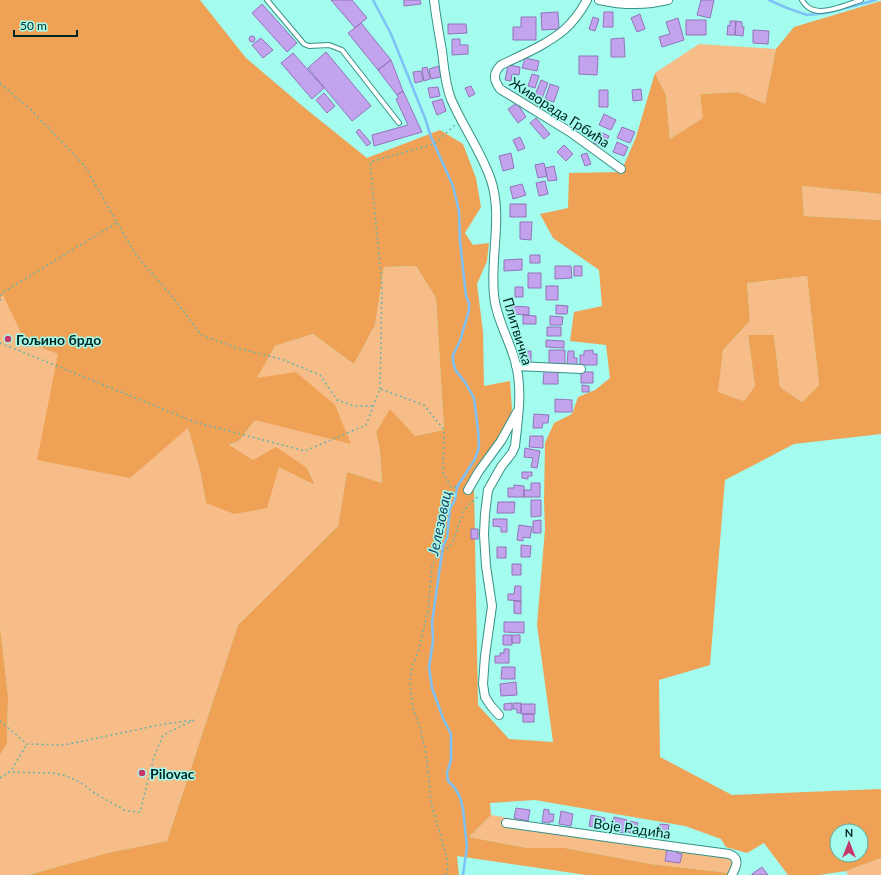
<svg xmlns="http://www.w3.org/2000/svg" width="881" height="875" viewBox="0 0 881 875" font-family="Lato,sans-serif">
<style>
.green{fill:#f6bd89}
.forest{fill:#efa255;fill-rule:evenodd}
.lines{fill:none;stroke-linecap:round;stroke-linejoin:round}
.stream{stroke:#7dc1f7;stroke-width:2.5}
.building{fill:#c3a3ed;stroke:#9373ba}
.service-casing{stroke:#369286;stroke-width:6}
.minor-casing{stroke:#369286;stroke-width:10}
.path{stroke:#6bb3a9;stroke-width:1.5;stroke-dasharray:2 3;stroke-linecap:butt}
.service{stroke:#fff;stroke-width:4}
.minor{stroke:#fff;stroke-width:8}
.poi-dot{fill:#c53869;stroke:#a3fcee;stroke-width:1.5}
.labels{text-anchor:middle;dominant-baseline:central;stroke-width:3;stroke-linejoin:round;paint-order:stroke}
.street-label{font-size:14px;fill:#002622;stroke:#a3fcee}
.poi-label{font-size:14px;font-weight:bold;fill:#002622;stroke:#a3fcee;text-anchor:start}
.water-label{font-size:15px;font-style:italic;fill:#224662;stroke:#a3fcee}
</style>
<rect width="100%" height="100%" fill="#a3fcee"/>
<path class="green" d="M699,44L776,49L765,105L738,92L700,94L704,118L670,139L666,95L655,73Z
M0,118L188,428L200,470L206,503L279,466L315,485L307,468L253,460L228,446L239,441L255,420L256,379L275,346L313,334L354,364L375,325L384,267L416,266L436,298L444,430L415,436L390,410L376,432L380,451L382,483L347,472L338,526L238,625L167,841L107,853L28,875H0V755L7,743L8,696L0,627Z
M802,186L881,194V220L804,216Z
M807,276L819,385L802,402L780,387L774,335H748L755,386L744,401L717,392L723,350L750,321L747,283Z
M491,815L731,857L735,864L729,873L651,864L565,848H527L469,837Z
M881,858V875H848L846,871Z"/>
<path class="forest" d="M0,0H200L246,58L306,109L367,158L440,130L463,144L476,178L481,207L465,233L473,245L489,243L487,261L477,284L483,332L484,386L510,381L512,409L504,442L474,485L478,705L509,739L553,742L537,625L545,529L544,501L545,443L554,423L572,414L578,397L595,390L610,378L606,345L570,341L574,312L602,306L599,270L553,238L540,214L568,208L569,173L621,172L636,137L655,73L666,95L670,139L703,118L700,94L738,92L765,104L776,49L794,27L881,1V194L802,186L804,216L881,220V434L794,444L725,480L710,665L659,680L660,757L732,795L881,789V858L846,871L819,875H788L764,843L747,853L726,847L721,839L685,826L535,800L490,803L491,815L469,837L527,848H565L651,864L729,873L728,875H586L457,856L459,875H28L107,853L167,841L238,625L338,526L347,472L382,483L380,451L376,432L390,409L415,436L444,430L436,298L416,266L384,267L375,325L354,364L313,334L275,346L257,378L296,372L335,405L351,444L255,420L239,441L229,445L253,460L276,447L307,468L315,485L279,467L267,508L234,514L206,503L200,470L188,428L130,478L37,460L58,354L25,341L2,293L0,301ZM807,276L819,385L802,402L780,387L774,335H748L755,386L744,401L718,392L723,350L750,321L747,283ZM837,831H861V855H837Z
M0,627L8,696L7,743L0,755Z"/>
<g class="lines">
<path class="stream" d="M373,0L391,34L425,118L431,137L453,186L459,211L460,241L466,296L469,303V310L460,341L453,355V362L456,371L465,382L474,398L478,430L479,447L475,459L457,487L455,500L450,508L447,538L443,546L432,622L433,641L429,667L432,688L443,718L451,734V760L447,773L448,781L454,787L460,797L463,809L467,847L463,875
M769,0L787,8L807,15L826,13L876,0"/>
</g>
<path class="building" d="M331,0H352L367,18L355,28Z
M404,0H420L421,4L404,6Z
M701,0H714L710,18L697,15Z
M262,4L297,43L287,52L252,13Z
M558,12L559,29L542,30L541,13Z
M604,12H613V27H603Z
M640,14L645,29L637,32L631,18Z
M521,17H536V40H513V27H521Z
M593,17L599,19L595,31L589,29Z
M678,18L684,40L662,47L659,37L670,34L666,22Z
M686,20H706V35H686Z
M730,21H736L735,35H727L728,25L730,26Z
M736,21L742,22V27H744L743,36L735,35Z
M361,23L391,60L378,70L348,33Z
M448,24H466L467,33L448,34Z
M753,30L769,31L768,44L753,43Z
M249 39a3 3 0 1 1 6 0a3 3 0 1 1-6 0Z
M261,38L273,50L263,58L252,45Z
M624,38L625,57H611V39Z
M452,39H460V45H468V54L452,55Z
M326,52L371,106L352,121L308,68Z
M293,53L324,88L312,99L281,63Z
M579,56H598L597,75L579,74Z
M525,58L539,61L537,71L522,68Z
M391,60L403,91L397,95L378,70Z
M508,65L520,67L519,75L512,74L511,81L505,80Z
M439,66L441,77L431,79L429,69Z
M427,67L430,79L424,81L422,68Z
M421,71L423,81L415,83L413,72Z
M532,74L539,76L535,88L528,86Z
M541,80L548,83L542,98L535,95Z
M550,84L559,87L554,102L545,99Z
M471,86L475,94L469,97L465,88Z
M438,87L440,96L430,98L428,88Z
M641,89L642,100L633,101L632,90Z
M599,90H608V107H599Z
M403,91L422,132L374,146L372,135L408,125L396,99L399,98L397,95Z
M324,93L335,106L327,113L316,100Z
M442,99L446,111L437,115L432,102Z
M517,103L526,117L518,123L508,109Z
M604,114L616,120L611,130L599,125Z
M536,118L550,134L544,139L530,123Z
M622,127L635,132L630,143L617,138Z
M359,129L371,143L367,146L356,132Z
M598,131L609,136L604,147L593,143Z
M520,137L525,148L518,151L513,140Z
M617,142L628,147L624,156L613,152Z
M564,145L573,154L566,161L557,152Z
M511,153L514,168L503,171L499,156Z
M587,153L591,164L585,166L581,155Z
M544,163L547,176L538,178L535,165Z
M554,166L557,180L548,181L545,168Z
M545,181L548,194L539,196L536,183Z
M522,184L526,195L513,199L510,187Z
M510,204H526V217H510Z
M520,222H532L531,240L520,239Z
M530,255H540V263H530Z
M522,259V270L504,271V260Z
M555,266H571L572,278L555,279Z
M574,266H582V276H574Z
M528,273H541V288H528Z
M546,286H558V300H546Z
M515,287H523V297H515Z
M556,305L568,306L567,314H556Z
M511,306L529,307V315L511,314Z
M523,315L536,316V324H523Z
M550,316L563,317L562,325H550Z
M547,327H561V336H547Z
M546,340L564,341V348L546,347Z
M549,350H565V365H549Z
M593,350V354H597V365H580V355H584V351Z
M520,351H531V363H520Z
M568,351H574V358H577V365H567Z
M544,371L558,372V384H543Z
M581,372H593V383H581Z
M582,385L589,386V392H582Z
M555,399L572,400V412H555Z
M534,414L549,415L548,423H543L542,428H533Z
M530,436H543V448L529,447Z
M525,448L540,451L537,468L531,467L533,458L524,457Z
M522,472H532V476H528V479L522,478Z
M531,483H540V497H524V490H531Z
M514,485L524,486V497H508V488H514Z
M531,500H541V516L531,517Z
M498,502H515L514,513H497Z
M493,519H507V532H501V527L493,526Z
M541,520V533H533V521Z
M519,525L532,527L530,538L523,537V541L517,540Z
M471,529H478V539H471Z
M521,545L531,546L530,557H521Z
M497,547H506V558H497Z
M512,564H521V575H512Z
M515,586H521V601L508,600V594H514Z
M514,601H521V614L514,613Z
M504,622H524V633L504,632Z
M503,635H512V645H503Z
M512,635H520V643H512Z
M504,649H509V663H495V656H500V653H504Z
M502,667H515V679H501Z
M516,682L517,695L501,696L500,684Z
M512,703V710H504V704Z
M513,703H521V713H517V709H513Z
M521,704H535V714H521Z
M523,714H534V722H523Z
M516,808L530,810L528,821L514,818Z
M544,809L549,810V814H554L553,822L550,821V823L542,822Z
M561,811L573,814L571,826L559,824Z
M591,815L605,818L604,829L589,826Z
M614,817L627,820L624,833L612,830Z
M630,821L638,823L636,834L628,832Z
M660,824L669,825L667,837L658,836Z
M667,849L678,850L677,853L682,854L680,863L665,861Z
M762,867L768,875H752V874Z"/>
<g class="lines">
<defs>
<path id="service" d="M267,0L304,44L309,46L329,45L342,50L399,123
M802,0C805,5 809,9 814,10C826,14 849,4 861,0"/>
<path id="minor" d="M434,0C436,17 439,34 442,51C444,67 445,84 451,99C463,127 481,151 491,180C503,217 490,257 494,295C496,318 509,339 515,361C523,388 518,419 515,446L512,453L501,467L488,490L485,514L484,534L485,551L486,566L492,606L485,656L483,684L485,697L491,706L499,715
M587,0C581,11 574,21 564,30C546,45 522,55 501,65C493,73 493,79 500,89L570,132L621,169
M599,0C622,5 645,6 668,0
M516,366L581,369
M468,490L479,471L501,441L517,412
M506,823L684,848L729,854C741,858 736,867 732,875"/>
</defs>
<use href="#service" class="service-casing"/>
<use href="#minor" class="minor-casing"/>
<path class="path" d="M0,83L33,112L84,165L136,255L176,301L201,335L237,348L281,359L320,375L337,400L354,406H373
M0,301L2,293L118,222
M0,343L195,422L305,451L366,425L380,389L424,405L444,430L443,472L451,487H457L460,486
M380,389L382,286L370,162L434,144L455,125
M0,721L27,744L64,745L164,724L194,720L163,735L154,757L140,812L126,811L96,794L81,783L67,776L52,773L8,772
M0,778L11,771L27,744
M446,875L448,867L447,858L431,803L427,759L421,731L412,705L410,681L412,667L419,649L428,611L432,565L439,554L446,550L453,542L458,526L465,509L468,505L479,496"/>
<use href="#service" class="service"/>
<use href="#minor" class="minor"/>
</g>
<g class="poi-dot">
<circle cx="8" cy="339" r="4"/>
<circle cx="142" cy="773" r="4"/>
</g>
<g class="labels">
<g class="street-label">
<text transform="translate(560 112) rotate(33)">Живорада Грбића</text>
<text transform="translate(518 331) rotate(73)">Плитвичка</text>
<text transform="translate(632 828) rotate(8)">Воје Радића</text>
</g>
<g class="poi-label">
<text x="16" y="339">Гољино брдо</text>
<text x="150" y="773">Pilovac</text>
</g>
<g class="water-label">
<text transform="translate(439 523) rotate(-78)">Јелезовац</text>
</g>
</g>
<g transform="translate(849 843)"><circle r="19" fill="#a3fcee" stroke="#62a69c"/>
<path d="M0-3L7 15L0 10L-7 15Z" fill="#c53869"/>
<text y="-6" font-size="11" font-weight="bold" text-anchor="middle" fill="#002622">N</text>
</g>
<path d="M14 30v6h63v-6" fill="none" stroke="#002622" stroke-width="2"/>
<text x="20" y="30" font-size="12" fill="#002622" stroke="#a3fcee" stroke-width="3" paint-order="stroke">50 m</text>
</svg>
